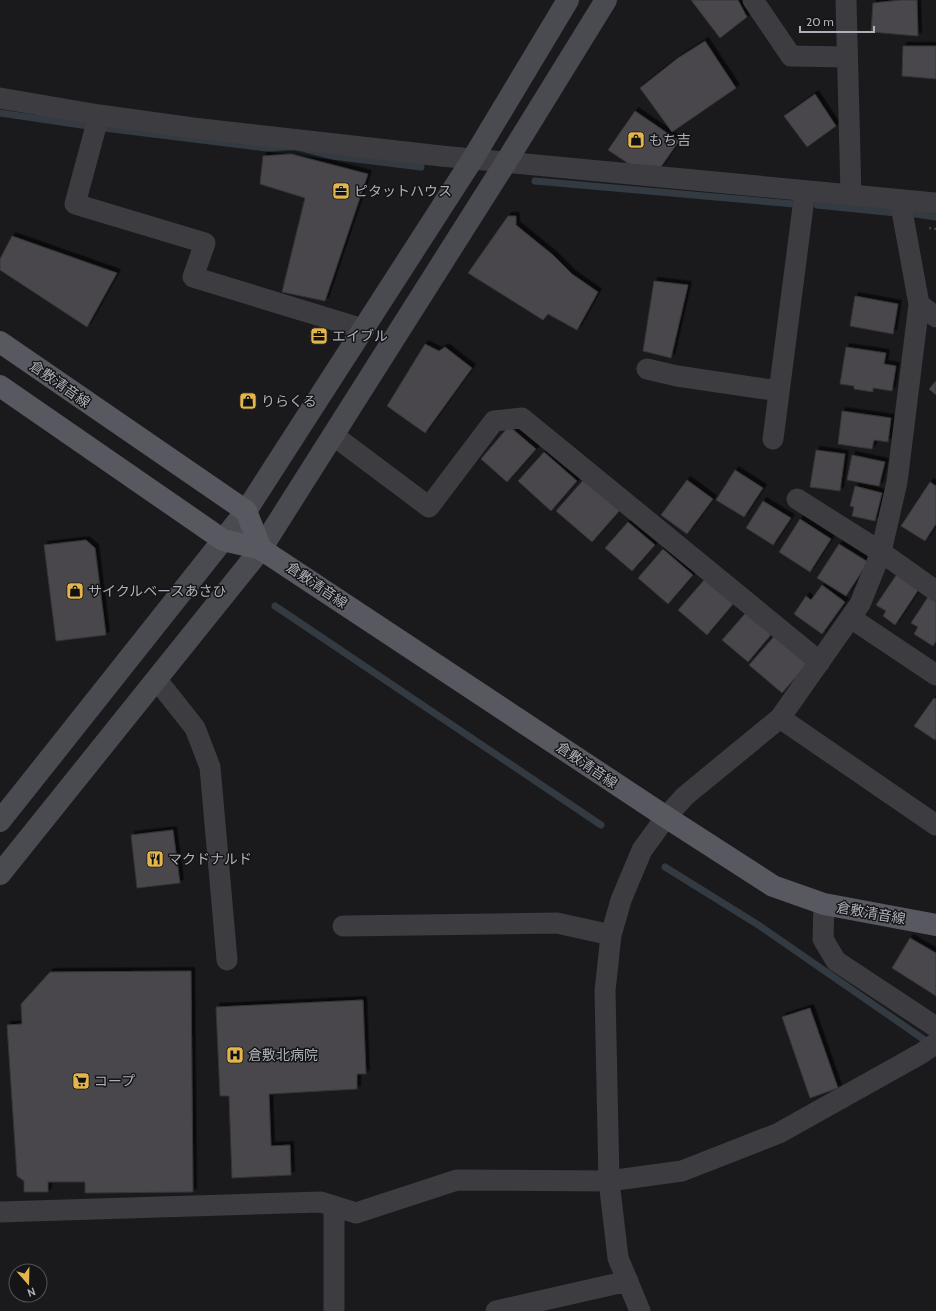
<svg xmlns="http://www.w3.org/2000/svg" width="936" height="1311" viewBox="0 0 936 1311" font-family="Cabin,'Noto Sans JP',sans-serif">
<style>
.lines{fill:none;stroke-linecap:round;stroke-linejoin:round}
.stream{stroke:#333a41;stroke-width:7}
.building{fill:#48474c;stroke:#353438;filter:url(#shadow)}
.path{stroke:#424348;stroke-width:2.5;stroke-dasharray:2 3;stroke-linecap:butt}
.street{stroke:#3c3c41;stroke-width:21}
.secondary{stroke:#4a4b51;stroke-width:22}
.primary{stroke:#585960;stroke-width:22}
.labels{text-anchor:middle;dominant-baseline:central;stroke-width:3;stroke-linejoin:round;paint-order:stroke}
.poi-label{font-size:14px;fill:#aeb1ba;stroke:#151517;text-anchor:start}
.street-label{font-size:14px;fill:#aeb1ba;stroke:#151517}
</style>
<defs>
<filter id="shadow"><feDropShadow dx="3.5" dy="-3.5" stdDeviation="0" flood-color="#0009"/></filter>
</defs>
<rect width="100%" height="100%" fill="#1a1a1c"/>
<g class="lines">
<path class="stream" d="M0,113L88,126
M104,128L421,167
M535,181L794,204
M817,205L896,213
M915,214L936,217
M275,606L601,825
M665,867L760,926L926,1041L929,1045"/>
</g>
<path class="building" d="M691,0H738L747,17L720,38Z
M901,0H917L918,36L871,32L873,3Z
M705,41L736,88L672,132L640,88L678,58Z
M903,46H936V79L902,76Z
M815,94L836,126L807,147L784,116Z
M635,111L679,141L658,171L635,168L608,150Z
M291,154L368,174L325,301L282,292L305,198L260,184L263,156Z
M508,216H516V225L553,255L572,274L598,292L577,330L548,314L543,320L468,273Z
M12,236L117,273L87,327L0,270V259Z
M654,281L688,285L671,358L643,351Z
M855,296L898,304L893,334L850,326Z
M425,344L439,351L445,347L472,368L425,433L387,406Z
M846,347L886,353L884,364L896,366L892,391L873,388V392L854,389V386L840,384Z
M936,381V395L929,389Z
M842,411L891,418L888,442L874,440L872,449L838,444Z
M509,426L536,449L507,482L481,459Z
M816,450L845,454L840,491L810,487Z
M544,452L577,481L551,511L518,481Z
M852,455L885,462L879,486L847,480Z
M735,470L763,488L744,517L716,500Z
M585,478L621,509L592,542L556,511Z
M687,480L713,499L687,534L661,515Z
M930,482L936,486V524L925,541L901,526Z
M855,486L882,493L875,521L852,516L854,507L850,506Z
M763,501L791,518L773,545L746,528Z
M800,519L831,539L810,572L779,552Z
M628,522L655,545L632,571L605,548Z
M86,540L95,548L106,635L56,641L44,545Z
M839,544L868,562L846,596L817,578Z
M663,549L693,575L668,604L638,578Z
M897,574L919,589L895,625L883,616L886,611L876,605Z
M705,579L734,603L707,635L678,610Z
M822,585L845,602L822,634L794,614L806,596L811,600Z
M928,597L936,602V641L933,646L914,634L918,627L911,623Z
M750,608L775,630L748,662L722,640Z
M777,633L809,662L782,693L749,665Z
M934,698L936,699V738L935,740L914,726Z
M173,830L180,883L137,888L131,835Z
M910,938L936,953V996L892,968Z
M191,971L193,1192L85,1193V1182H48V1192H24V1181L17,1176L7,1025L22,1024L21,1004L50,972Z
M363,1000L366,1074H357V1089L269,1094L271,1146L290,1145L291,1175L232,1178L229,1096H220L216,1007Z
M810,1008L838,1088L810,1098L782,1017Z"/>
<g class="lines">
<path class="path" d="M929,228L936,229"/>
<path class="street" d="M753,0L791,56L847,57
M846,0L851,195
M0,98L99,115L193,128L441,156L936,203
M99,115L75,204L205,243L193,277L363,329
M919,304L936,317
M647,369L677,376L779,391
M333,435L429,507L494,421L522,418L820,662
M773,439L805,191
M797,499L881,552L936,591
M851,618L936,675
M157,680L195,728L210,767L227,960
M780,718L936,825
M824,904L823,939L836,961L936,1027
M343,926L557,923L611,935
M0,1212L321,1202L356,1213L457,1180L609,1181L682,1171L779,1133L922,1053L936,1043
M334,1311V1206
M496,1311L628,1281
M640,1311L618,1258L609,1181L605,991L611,935L621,900L642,850L666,817L685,796L780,718L860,604L881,552L897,482L919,304L900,200"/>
<path class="secondary" d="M0,821L246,511L472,160L568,0
M0,874L261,549L506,162L606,0"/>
<path class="primary" d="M0,342L246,511L261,549
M0,386L223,540L261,549L666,817L773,886L824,904L936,925"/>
</g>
<defs>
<symbol id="shop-square" viewBox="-11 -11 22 22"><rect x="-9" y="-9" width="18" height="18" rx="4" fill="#e2b64c" stroke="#151517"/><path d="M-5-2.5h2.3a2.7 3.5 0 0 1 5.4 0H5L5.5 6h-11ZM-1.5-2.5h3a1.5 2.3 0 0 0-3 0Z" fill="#111"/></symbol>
<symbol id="office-square" viewBox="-11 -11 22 22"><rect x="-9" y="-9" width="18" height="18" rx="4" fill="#e2b64c" stroke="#151517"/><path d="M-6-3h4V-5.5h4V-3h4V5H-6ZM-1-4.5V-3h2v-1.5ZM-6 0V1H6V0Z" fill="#111"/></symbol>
<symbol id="restaurant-square" viewBox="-11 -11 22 22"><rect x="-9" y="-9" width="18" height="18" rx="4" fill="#e2b64c" stroke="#151517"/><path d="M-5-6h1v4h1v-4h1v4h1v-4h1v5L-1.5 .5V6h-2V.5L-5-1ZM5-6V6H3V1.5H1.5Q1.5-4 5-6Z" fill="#111"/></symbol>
<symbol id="hospital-square" viewBox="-11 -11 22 22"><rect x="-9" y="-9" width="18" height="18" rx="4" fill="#e2b64c" stroke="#151517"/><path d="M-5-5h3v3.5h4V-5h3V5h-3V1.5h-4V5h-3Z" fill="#111"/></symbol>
<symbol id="supermarket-square" viewBox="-11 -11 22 22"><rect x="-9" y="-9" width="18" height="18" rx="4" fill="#e2b64c" stroke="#151517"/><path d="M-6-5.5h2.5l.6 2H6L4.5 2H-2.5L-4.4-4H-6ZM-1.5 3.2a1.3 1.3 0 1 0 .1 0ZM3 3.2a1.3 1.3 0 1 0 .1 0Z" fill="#111"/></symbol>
</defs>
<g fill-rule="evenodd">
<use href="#shop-square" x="626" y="130" width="20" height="20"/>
<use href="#office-square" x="331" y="181" width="20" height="20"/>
<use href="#office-square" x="309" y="326" width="20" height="20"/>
<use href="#shop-square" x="238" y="391" width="20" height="20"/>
<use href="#shop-square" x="65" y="581" width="20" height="20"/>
<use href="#restaurant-square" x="145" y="849" width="20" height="20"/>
<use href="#hospital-square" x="225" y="1045" width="20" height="20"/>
<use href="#supermarket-square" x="71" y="1071" width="20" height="20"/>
</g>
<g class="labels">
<g class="poi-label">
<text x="649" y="140">もち吉</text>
<text x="354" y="191">ピタットハウス</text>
<text x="332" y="336">エイブル</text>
<text x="261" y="401">りらくる</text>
<text x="88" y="591">サイクルベースあさひ</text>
<text x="168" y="859">マクドナルド</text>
<text x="248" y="1055">倉敷北病院</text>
<text x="94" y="1081">コープ</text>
</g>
<g class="street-label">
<text transform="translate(60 384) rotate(35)">倉敷清音線</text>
<text transform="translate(317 585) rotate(34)">倉敷清音線</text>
<text transform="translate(587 765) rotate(34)">倉敷清音線</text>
<text transform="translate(871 913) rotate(10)">倉敷清音線</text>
</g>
</g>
<g transform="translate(28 1283) rotate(160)"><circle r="19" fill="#151517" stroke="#525358"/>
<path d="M0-3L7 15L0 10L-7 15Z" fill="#e2b64c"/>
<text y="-6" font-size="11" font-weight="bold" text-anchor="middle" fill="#aeb1ba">N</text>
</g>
<path d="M800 26v6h74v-6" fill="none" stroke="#aeb1ba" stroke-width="2"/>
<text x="806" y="26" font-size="12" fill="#aeb1ba" stroke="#151517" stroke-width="3" paint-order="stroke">20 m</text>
</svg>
